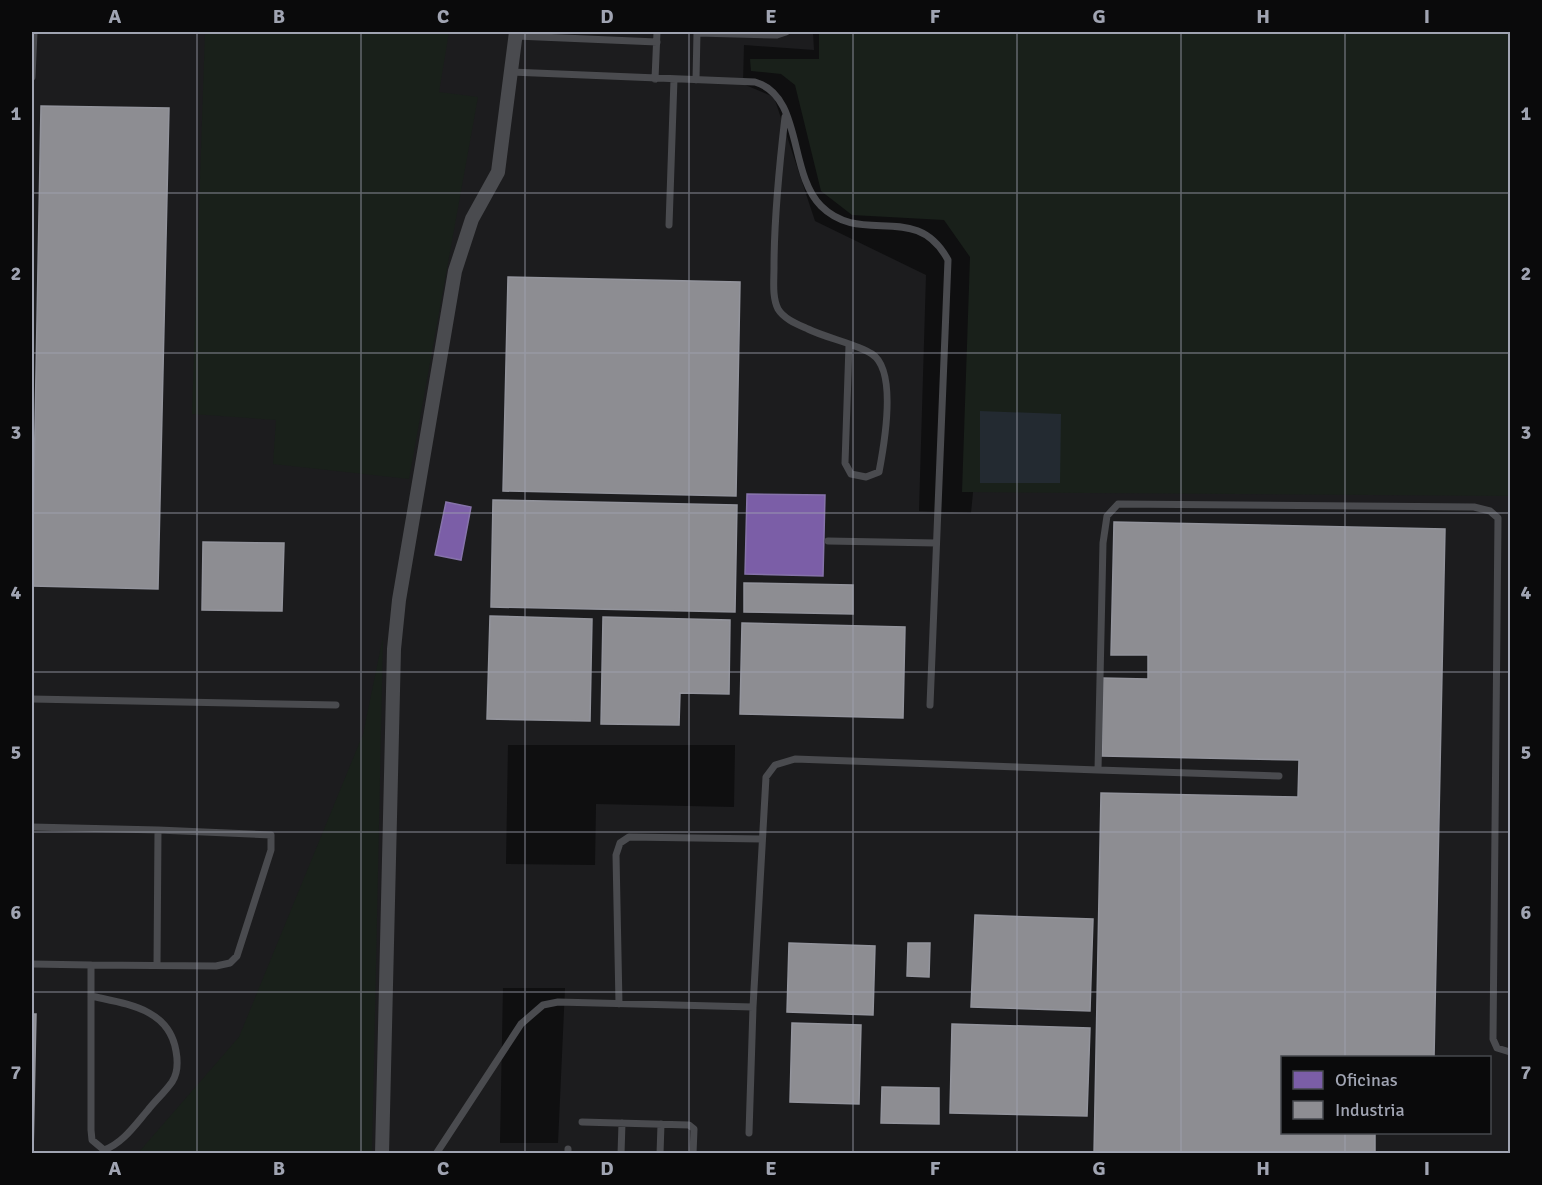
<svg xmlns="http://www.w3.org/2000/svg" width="1542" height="1185" viewBox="0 0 1542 1185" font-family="Signika,sans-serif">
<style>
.built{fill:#1c1c1e;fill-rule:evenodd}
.green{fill:#19201a}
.water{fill:#232a31}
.offices{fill:#7b5ea7;stroke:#8673aa;stroke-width:1.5}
.industry{fill:#8d8d92;stroke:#93949c;stroke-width:1.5}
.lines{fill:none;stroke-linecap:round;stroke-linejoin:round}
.lane{stroke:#4a4b4f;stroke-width:7}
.street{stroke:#4a4b4f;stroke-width:14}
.grid{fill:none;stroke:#a0a4b2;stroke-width:1.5;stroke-opacity:0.55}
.neatline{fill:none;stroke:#a0a4b2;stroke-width:2}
.grid-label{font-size:20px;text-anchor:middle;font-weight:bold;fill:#a0a4b2}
</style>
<rect width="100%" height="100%" fill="#0f0f10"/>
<path class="built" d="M32,32H813L814,50L744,45L743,84L774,97L815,221L926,275L919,511L971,513L974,482L1510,486V1153H32ZM508,745H735L734,807L596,804L595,865L506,864ZM503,988H565L558,1143H500ZM1282,1058H1490V1132H1282Z"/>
<path class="green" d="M205,32H449L439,92L478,97L409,479L273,464L276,420L192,414Z
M819,32H1510V496L962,492L970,257L944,220L852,215L821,191L795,85L781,74L751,71L750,59H819Z
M383,637L372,1153H138L239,1037L363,734Z"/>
<path class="water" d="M980,411L1061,414L1060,483H980Z"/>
<path class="offices" d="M747,494L825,495L823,576L745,574Z
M446,502L471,507L461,560L435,555Z"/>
<path class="industry" d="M41,106L169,108L158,589L32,586Z
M508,277L740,282L736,496L503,491Z
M493,500L737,505L735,612L491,607Z
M1114,522L1445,529L1434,1058H1282V1132H1375V1154H1094L1101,793L1298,797L1299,760L1102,756L1103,678L1148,679V655H1111Z
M203,542L284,543L282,611L202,610Z
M744,583L853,585V614L744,612Z
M490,616L592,619L590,721L487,719Z
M603,617L730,620L729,694L680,693L679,725L601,724Z
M742,623L905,627L903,718L740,714Z
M975,915L1093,919L1090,1011L971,1007Z
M789,943L875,946L873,1015L787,1012Z
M908,943H930L929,977L907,976Z
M32,1014H36L33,1154H32Z
M792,1023L861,1025L859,1104L790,1102Z
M952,1024L1090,1028L1087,1116L950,1113Z
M882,1087L939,1088V1124L881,1123Z"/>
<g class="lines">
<path class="lane" d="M697,33L777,35L786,32
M516,36L657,42
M511,72L755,82C803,96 788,173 821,206C862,247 916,200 948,260L930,705
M32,77L34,32
M655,79L657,32
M696,80L697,32
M785,117C779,168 774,217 774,268C774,281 772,297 778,309C784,319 797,324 808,329C826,338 857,344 872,354C898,371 884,446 879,472L866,477L851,474L845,463L849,345
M669,225L674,79
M828,541L936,543
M32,699L336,705
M1098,770L1279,776
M32,827L158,830L157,965
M32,964L91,965V1130L92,1140L104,1150C123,1143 135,1125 148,1110C155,1101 165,1092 172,1082C178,1073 178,1062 176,1051C169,1008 126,1004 91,996
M91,965L216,966L230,963L237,956L271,850V835L158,830
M619,1004L616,855L620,843L629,837L762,839
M582,1122L689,1125L694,1129L693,1154
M749,1133L753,1007
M436,1154L521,1024L543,1005L558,1002L753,1007L766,777L775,765L795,759L1098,770L1103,543L1107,516L1118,504L1474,507L1490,511L1498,518L1493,1039L1497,1048L1510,1052
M568,1154V1149
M621,1154L622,1123
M660,1154L661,1124"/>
<path class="street" d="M382,1154L394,649L399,600L455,271L472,219L498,172L516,32"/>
</g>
<path class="grid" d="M197,32V1154M361,32V1154M525,32V1154M689,32V1154M853,32V1154M1017,32V1154M1181,32V1154M1345,32V1058M32,193H1510M32,353H1510M32,513H1510M32,672H1510M32,832H1510M32,992H1510M1345,1132V1154"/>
<rect width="1542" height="1185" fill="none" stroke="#0a0a0b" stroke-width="66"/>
<rect x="1281" y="1056" width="210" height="78" fill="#0a0a0b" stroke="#46484e" stroke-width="1.5"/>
<rect x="1293" y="1071" width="30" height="18" fill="#7b5ea7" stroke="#46484e" stroke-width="1.5"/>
<text x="1335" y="1086" font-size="18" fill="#a0a4b2">Oficinas</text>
<rect x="1293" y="1101" width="30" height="18" fill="#8d8d92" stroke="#46484e" stroke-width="1.5"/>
<text x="1335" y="1116" font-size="18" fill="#a0a4b2">Industria</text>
<rect x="33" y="33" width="1476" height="1119" class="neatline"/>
<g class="grid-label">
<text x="115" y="23">A</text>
<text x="279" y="23">B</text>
<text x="443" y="23">C</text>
<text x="607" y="23">D</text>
<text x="771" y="23">E</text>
<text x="935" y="23">F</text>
<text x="1099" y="23">G</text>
<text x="1263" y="23">H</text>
<text x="1427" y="23">I</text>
<text x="16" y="120">1</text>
<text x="1526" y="120">1</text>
<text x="16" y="280">2</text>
<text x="1526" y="280">2</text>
<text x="16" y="439">3</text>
<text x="1526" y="439">3</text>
<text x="16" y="599">4</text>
<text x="1526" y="599">4</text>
<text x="16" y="759">5</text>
<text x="1526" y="759">5</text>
<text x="16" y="919">6</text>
<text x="1526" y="919">6</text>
<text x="16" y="1079">7</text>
<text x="1526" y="1079">7</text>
<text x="115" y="1175">A</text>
<text x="279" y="1175">B</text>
<text x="443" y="1175">C</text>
<text x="607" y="1175">D</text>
<text x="771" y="1175">E</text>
<text x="935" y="1175">F</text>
<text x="1099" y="1175">G</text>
<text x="1263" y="1175">H</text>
<text x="1427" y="1175">I</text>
</g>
</svg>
